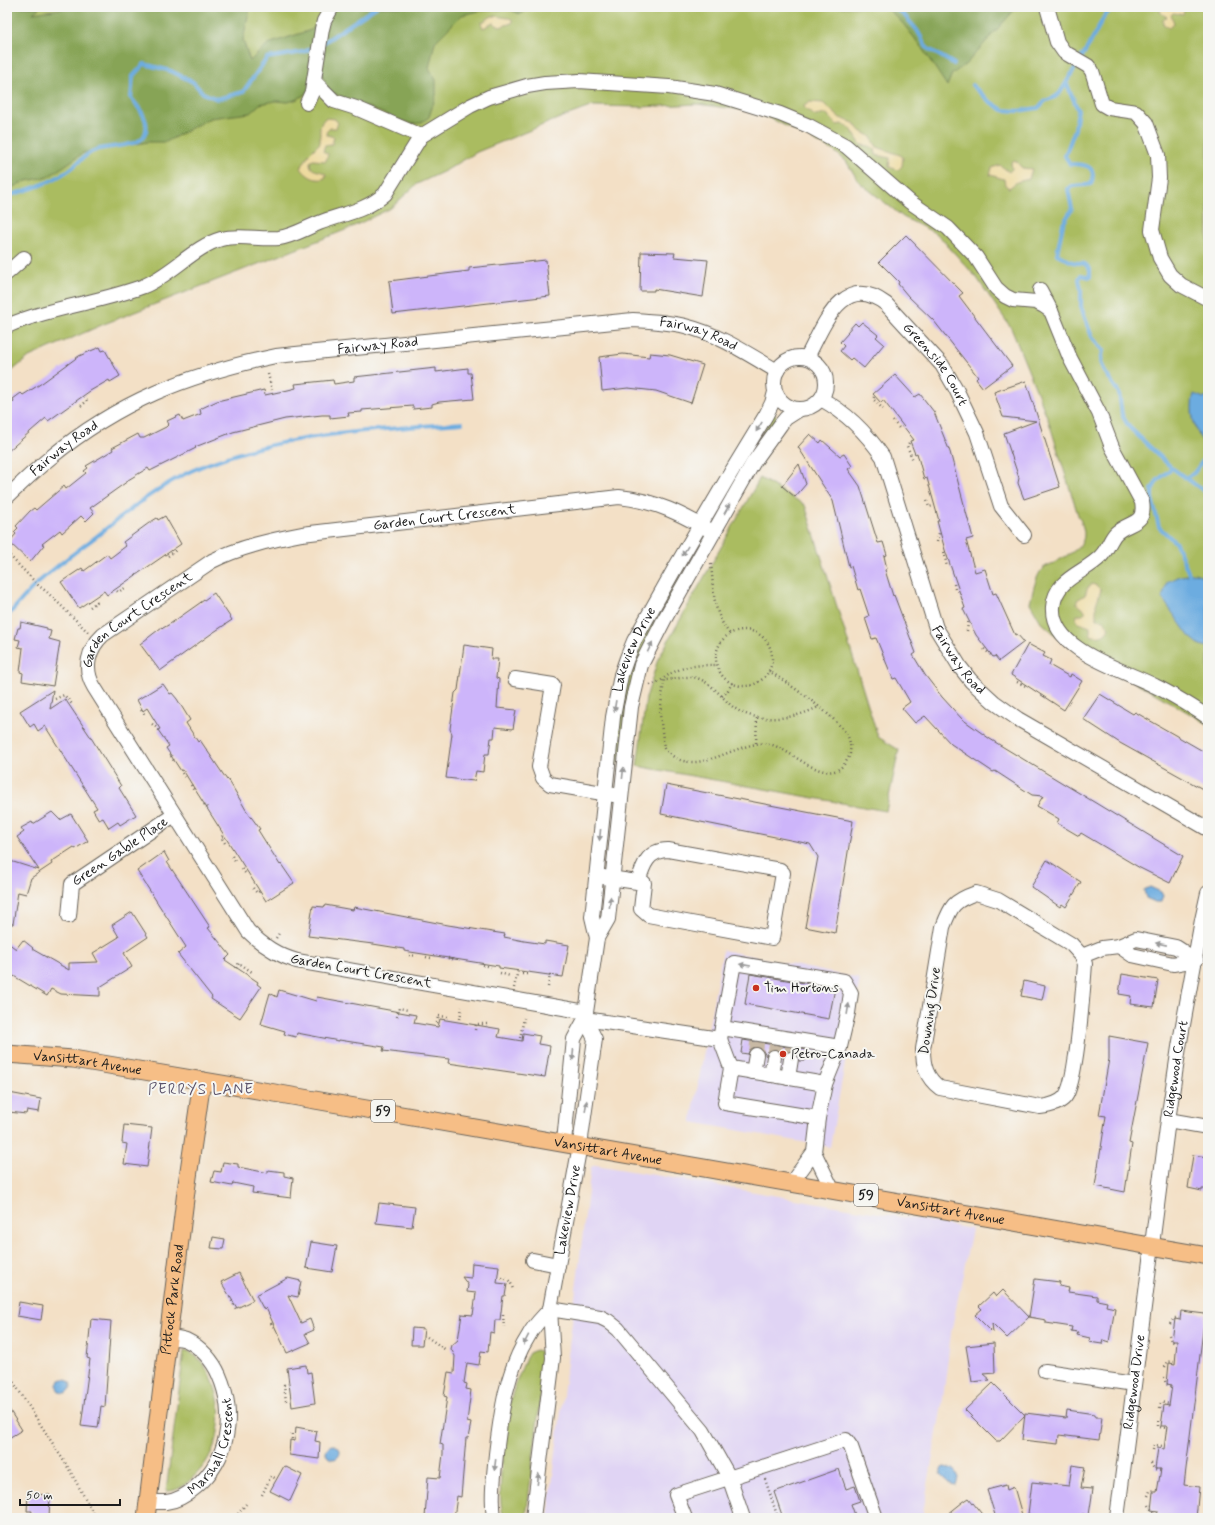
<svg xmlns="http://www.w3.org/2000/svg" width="1215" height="1525" viewBox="0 0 1215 1525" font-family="Mynerve,sans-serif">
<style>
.built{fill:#e0d4f4}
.green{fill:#aabc60;stroke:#636c3e}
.forest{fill:#87a456;stroke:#526039}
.sand{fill:#eeda9e;stroke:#857b5d}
.water{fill:#6cace0;stroke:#44647e}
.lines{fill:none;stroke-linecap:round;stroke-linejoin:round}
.stream{stroke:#6cace0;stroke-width:4}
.building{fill:#cdb5fa}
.minor-tunnel{stroke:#c8b9a4;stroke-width:14;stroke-dasharray:14 7;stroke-linecap:butt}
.minor-casing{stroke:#676158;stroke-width:16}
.major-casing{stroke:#676158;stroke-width:19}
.path{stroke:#676158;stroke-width:2.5;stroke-dasharray:1 3;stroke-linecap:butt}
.minor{stroke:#fff;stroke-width:14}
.major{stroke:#f6be86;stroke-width:17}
.oneway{fill:#999}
.poi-dot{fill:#c8321e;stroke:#f6f6f2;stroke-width:1.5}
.labels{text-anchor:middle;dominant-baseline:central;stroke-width:4;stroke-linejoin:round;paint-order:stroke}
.shield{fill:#f6f6f2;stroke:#5d5d5c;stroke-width:1}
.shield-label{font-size:13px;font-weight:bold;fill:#1c1c1c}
.street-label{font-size:14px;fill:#1c1c1c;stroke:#f6f6f2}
.poi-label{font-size:14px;fill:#1c1c1c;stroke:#f6f6f2;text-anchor:start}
.neighbourhood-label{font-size:15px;letter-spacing:1px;fill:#5a526a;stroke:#f6f6f2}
</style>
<rect width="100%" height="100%" fill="#f6f6f2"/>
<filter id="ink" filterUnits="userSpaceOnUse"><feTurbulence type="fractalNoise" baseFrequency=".025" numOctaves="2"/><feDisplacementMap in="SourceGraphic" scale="8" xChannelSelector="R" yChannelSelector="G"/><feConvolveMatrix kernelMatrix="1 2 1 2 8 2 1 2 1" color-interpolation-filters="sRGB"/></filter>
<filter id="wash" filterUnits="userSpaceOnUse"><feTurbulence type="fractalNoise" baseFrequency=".012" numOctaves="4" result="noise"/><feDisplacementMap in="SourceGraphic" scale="16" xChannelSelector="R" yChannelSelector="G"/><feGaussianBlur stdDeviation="0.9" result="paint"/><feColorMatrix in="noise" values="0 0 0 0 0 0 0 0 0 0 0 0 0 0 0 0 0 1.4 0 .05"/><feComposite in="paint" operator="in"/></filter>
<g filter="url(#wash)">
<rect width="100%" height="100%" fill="#f3e0c6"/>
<path class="built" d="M723,950L860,979L830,1147L691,1122Z
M596,1165L972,1229L951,1333L943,1399L922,1518H548L591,1167Z"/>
<path class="green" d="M7,7H1208V724L1059,638L1041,622L1030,603C1033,592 1035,577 1043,568C1046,566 1051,564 1054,563C1078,549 1093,544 1078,515L1048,419L1011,328L977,278L937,234L903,217L859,182L846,161L834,151L776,121L751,111L697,104L641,107L593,106L560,118L477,152L445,171L417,184L391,208L348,229L104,324L29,357L7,375Z
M773,413L778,418L718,508Z
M760,478L805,505L878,737L899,750L886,811L637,766L646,698L658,659Z
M693,551L694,552L647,640L620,758L614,769L616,735L624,689L637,648L690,552Z
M536,1350L542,1352L545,1358L527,1510L523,1518H505C494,1504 506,1422 510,1402C514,1387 520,1372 526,1358L529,1353Z
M184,1351C193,1352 200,1359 205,1367C229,1402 223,1453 190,1480C184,1486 175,1492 166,1491Z"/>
<path class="forest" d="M7,7H40L33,13L74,7H250L243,40L250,61L268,44L311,30L333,7H535L520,14L508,9L479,11L462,15L435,42L429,68L436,80V95L429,117L421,123L412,124L397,119L328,91L319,65L307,93L298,99L288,102L276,101L260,104L250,113L210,118L166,142H148L83,153L48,177L26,181L7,190Z
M883,7H1017L966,64L952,74L947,86C935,68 902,14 883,7Z"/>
<path class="sand" d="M1162,7L1181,8L1184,10L1183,14L1173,13L1171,15L1174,23L1170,28L1163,24V20L1167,17L1162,14L1160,11Z
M492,16C496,16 510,18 512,19V23L500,27L493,23L483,28L481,23Z
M810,102L823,103L840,118L854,123L859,130L870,136L877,147L900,155L903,157L902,166L898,170L889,167L890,158L876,155L875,149L869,146L861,145L851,129L842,124L836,125L827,114L815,116L805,109L804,106Z
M325,118L335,119L338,123L336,128H330L326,132L327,135L334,137L332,144L325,145L323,151L328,154L326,161L313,160L310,162C310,173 319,169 326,174L325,178C316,182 306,176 301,168L309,154L320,143C321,134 317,127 325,118Z
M1015,160L1022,168L1032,169L1029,179L1017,182L1009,188L1005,185L1004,179L990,175L992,168L1000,165L1009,172L1012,169L1011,162Z
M1092,584L1097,586L1101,590L1096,604V619L1104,620L1109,628C1106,636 1100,637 1093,636L1090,634V627L1079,623L1076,620L1077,615H1083L1085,613V610L1077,604V600L1085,595L1088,587Z"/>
<path class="water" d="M1194,394L1204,398L1208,397V449C1196,435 1188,413 1194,394Z
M1195,573L1208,578V647L1200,645L1189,636L1162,598L1167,582L1177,577Z
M1150,887L1161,892L1163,896L1161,902H1155L1146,898L1144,890Z
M57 1386a7 7 0 1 1 14 0a7 7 0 1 1-14 0Z
M326 1452a7 7 0 1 1 14 0a7 7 0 1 1-14 0Z
M944,1467L954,1469L958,1478L956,1485L951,1484L941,1475V1469Z"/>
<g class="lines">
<path class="stream" d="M894,7L904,15L917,30L927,48L954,64
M323,43L376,7
M1066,82L1078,110L1075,129L1065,156L1070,164C1084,164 1098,165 1091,184C1083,187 1075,183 1068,189L1072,209L1063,224L1057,254L1072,262L1085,264L1090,269V277L1081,275L1079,279L1081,290V307L1092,337L1103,350L1101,362L1105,372L1119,393L1122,415L1129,427L1172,468L1208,494
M972,85L989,101L1003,110L1018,111L1038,108L1045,101L1055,97L1060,93L1089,45L1105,15L1115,7
M7,196C28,190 51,183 69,170C79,163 84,154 96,150C108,146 138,147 144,136C152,122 139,108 131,98L133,76L144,64L171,71L193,82L203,93L217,99L243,92L267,58L303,52L316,47
M1172,468L1157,481L1152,490V498L1159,527L1176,543L1189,574
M1185,478L1194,473L1208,454
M7,617C18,604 29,590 42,579C59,564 78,550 97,536C127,512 157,487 191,471C270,434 376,430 462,423"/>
</g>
<g id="blocks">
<path class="building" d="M906,235L963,293L959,296L1012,366L983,388L976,379L978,377L934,321L908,296L898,284L899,282L879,262Z
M641,252L675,253L674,257L708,260L703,297L654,289V291H640Z
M546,260L550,296L393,314L389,281L469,271V268Z
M862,322L878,335L876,337L884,344L864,368L852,358L850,360L840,351L844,346L840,342L848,333L847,332L855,323L858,326Z
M100,347L102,351L105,350L120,376L110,382L109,380L90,391L48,421L46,418L7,452V406L14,401L13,399L21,393L23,395L42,383L79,356Z
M650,353L670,355L703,365L691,403L656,391L628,388L602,391L599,357L623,354L649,357Z
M436,368V372L468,368V373H471L474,399L439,402L432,404V407L413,409V406L362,410V412L348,413L349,416L330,418V415H322L285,419L233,432L195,447L196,448L150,471L148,468L128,480V481L90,508L94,513L86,521L81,516L62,533L60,530L42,544L44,545L30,562L9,542L16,534L14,532L18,528L16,526L30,511L34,508L36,510L64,486L66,489L86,473L84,471L88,468L86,466L113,450L112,448L138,434L140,438H144L166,427L169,424L167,421L180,415L183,421L201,414L200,409L217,401L264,390L265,395L288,390L296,388L295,384L333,380L334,384L354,381V377Z
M895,375L915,397L920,394L934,412L950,452L973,538L966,540L975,572L985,569L993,594L996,593L1015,635L1017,634L1024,642L999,661L995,656L993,657L976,635L963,609L965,608L945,550L937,521H939L927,478L924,479L917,453L915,454L910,441L914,440L883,400L881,403L873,394Z
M1026,381L1060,487L1024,499L1018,483L1019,478L1004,433L1036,421L1003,417L994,392Z
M810,434L820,443L822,440L840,456L844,454L852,466L848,469L860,486L878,543L883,542L887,555L884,556L887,569L885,570L893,596L894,595L916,653L913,655L925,675L942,697L962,719L990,739L1183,856L1170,883L1140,868L1081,833L1079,836L1057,823L1059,819L1037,806L1043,796L1032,795L995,771L993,772L951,744L925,716L915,723L902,708L910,702L896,678L893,679L876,638L872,639L865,618L869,616L860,589L858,590L851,566L849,567L833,501L798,447Z
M799,464L806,484L795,497L782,486Z
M165,516L181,544L107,595L104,591L79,608L61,582L82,568L84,571L107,554L110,558L126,546L123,542L149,523L157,518L158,520Z
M214,593L232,620L211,634L160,671L140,644L162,627L163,628L170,624Z
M21,622L47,628V630L51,631L49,639L60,642L53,686L22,681L23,673L20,672L23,648L18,647L20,640L15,639L18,628H20Z
M1028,644L1045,653L1043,656L1051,660L1049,665L1070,677L1071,674L1082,681L1064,710L1011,675Z
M464,645L492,649L491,659H498L496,678L499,679L497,708L516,710L513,729L495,727L494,738H491L489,754H485L483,772L476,771L474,781L446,778L452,734L450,729L455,693L458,690Z
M163,684L170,694L172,693L177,699L190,720L186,723L198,742L200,740L227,780L228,779L246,810L260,829L258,830L280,865L281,864L294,883L266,901L194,788L183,770L181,771L166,748L169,746L158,730L160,729L147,708L143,711L137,700Z
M53,690L50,709L65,699L90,736L121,786L119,788L136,815L120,825L118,822L109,828L103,818L99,820L93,810L97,808L45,726L38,731L34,724L30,727L20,711Z
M1100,694L1133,714L1135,712L1208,754V792L1120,743L1083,719Z
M666,785L853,821L835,933L805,927L818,857L810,844L661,814Z
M52,812L60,820L71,814L88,841L75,849L74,847L51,862L52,864L31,878L26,894L18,892L13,924H7V860L39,870L17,837L24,832L21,828L32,822L33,824Z
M164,852L169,861L167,862L210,927L208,928L230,955L225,960L258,982L257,984L261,987L240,1018L211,999L212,997L178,954L186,947L137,871Z
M1047,860L1081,882L1066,907L1062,904L1060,907L1031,887Z
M325,905L353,910L354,907L448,925L505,934L504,937L524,941L545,944V941L569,945L563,977L499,968V966L404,951V949L373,944L308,936L313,906L324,907Z
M132,912L148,937L124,953L132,967L100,987V996L61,994L51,989L47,996L7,972V942L16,949L23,940L33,948L32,949L69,970V963L98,962L93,953L119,937L112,925Z
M750,974L835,988L829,1019L745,1004Z
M1122,974L1158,980L1154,1007L1130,1004L1131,996L1119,994Z
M1024,981L1045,986L1042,1000L1021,996Z
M279,990L316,1001L317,997L416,1015L414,1023L438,1027L440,1019L500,1029L498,1037L522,1041L523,1033L540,1036L538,1044L550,1046L545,1077L448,1063L449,1059L383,1051L384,1047L339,1040V1041L297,1033L296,1037L284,1034L285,1031L261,1024L270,993L277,997Z
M1109,1036L1148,1043L1129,1143L1132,1144L1125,1192L1095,1186L1106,1116L1099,1115L1109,1059Z
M743,1040L807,1050L805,1061H799L797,1053L792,1051L785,1053L782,1058L780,1051L775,1049L768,1051L766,1056L762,1049L757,1047L750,1049L748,1054L741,1053Z
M9,1093L41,1099L39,1112L27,1110L26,1114L9,1112L7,1110Z
M124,1125L152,1128L147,1167L124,1164L127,1144L122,1143Z
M1193,1155L1208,1157V1189H1202V1191L1188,1188Z
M223,1162L238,1164V1167L268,1173V1170L284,1172V1176L293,1178L291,1198L252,1193L253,1187L233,1183L232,1186L211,1182L214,1171L221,1172Z
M379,1203L415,1207L412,1227L376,1223Z
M213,1237L225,1239L223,1249L211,1248Z
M311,1242L337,1246L332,1272L306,1268Z
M472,1263L499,1266L497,1283L507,1284L505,1296H503L500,1320H495L494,1333L490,1332L488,1352L481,1351L479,1365L467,1363L464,1383L467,1384L466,1389L471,1390L467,1422L471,1423L468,1438H466L461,1497L457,1496L454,1518H425L428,1477L440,1478L443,1454V1445L440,1444L447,1397L444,1396L448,1372L454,1373L455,1356L451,1349L452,1345L458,1340L462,1314L473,1315L476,1293L467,1292L468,1285L462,1277L471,1278Z
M239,1273L253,1300L237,1308L221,1282Z
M288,1278L301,1281L298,1297L288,1295L301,1323L310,1319L314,1330L305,1334L310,1343L287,1353L266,1308L264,1310L256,1295Z
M1035,1279L1060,1282L1059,1286L1069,1288L1068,1292L1097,1296V1300L1107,1302L1106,1306L1115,1308L1109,1342L1103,1340L1102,1344L1089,1342L1090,1338L1077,1335L1078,1332L1071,1331L1072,1327L1046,1323V1320L1029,1317L1007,1338L992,1323L993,1333L975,1315L982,1309L979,1306L993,1293L996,1297L1003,1290L1029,1317Z
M19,1302L43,1306L41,1320L17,1316Z
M1181,1311L1205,1314L1184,1485L1199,1487L1196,1518H1157L1158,1511L1151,1510L1153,1492H1157L1161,1469H1155L1158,1448L1164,1449L1167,1426H1161L1164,1405L1169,1406L1172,1385L1167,1384L1169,1363L1175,1364L1177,1341H1172L1175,1319L1180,1320Z
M91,1319L111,1321L105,1407L101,1406L98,1428L81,1426L90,1359L87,1358Z
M412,1328L424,1329L422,1345H411Z
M994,1343L995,1373L983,1374L990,1380L972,1382L966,1346Z
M306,1365L307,1373L311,1372L315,1403L292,1407L287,1368Z
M993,1383L1025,1415L1000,1441H996L965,1410Z
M7,1406L22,1430L7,1439Z
M1067,1410L1095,1414L1096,1417H1102L1099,1440L1059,1435L1058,1444L1022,1440L1025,1413L1066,1418Z
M296,1427L317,1431L315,1441L320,1442L319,1459L289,1455L290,1440L295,1441Z
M1072,1465L1085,1467L1081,1488L1093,1489L1089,1515L1082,1514L1081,1516L1076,1515L1075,1518H1050L1028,1514L1032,1482L1069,1486Z
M284,1466L302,1475L290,1501L270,1491Z
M839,1469L846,1489L855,1486L860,1501L851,1504L856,1518H783L774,1492Z
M1006,1485L1007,1490L1014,1487L1022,1515L1011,1518H996L987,1490Z
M33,1494L50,1495L49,1518H38V1516H31L32,1511H27L28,1495L33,1496Z
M969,1498L985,1518H943L963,1502Z"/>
</g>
</g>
<g filter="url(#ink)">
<use href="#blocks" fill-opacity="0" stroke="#676158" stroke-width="1"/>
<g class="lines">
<path class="minor-tunnel" d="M756,1055L757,1042
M774,1057L776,1045
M791,1059L792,1047"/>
<defs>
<g id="minor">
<path d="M1047,7L1057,42L1064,52L1088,66L1092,71L1102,104L1109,108L1136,112L1146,123L1158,155L1159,178L1152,230L1160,258L1170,275L1181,285L1208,299"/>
<path d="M314,81L334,101L356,108L421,136"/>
<path d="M307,103L312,92L322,29L324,21L332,7"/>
<path d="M7,273L24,258"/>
<path d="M1040,290L1051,311"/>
<path d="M7,326C51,307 99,303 144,286C171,275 195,246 221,239C239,234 260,240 279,238C293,236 306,228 319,223C342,214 366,211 385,194L421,136L470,106L489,97L527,86L545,83L579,81L669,87L715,94L780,114L809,126L846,146L910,202L948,228L976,257L996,288L1005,296L1013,300L1036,302L1044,306L1051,311L1070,358L1099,413L1112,447L1142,502C1146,525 1130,521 1116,533C1110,539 1108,549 1101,556C1085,573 1055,578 1053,607C1050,651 1125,670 1155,686C1174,695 1191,706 1208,717"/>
<path id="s1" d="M807,357C824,326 842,271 886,304L942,365L956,389L977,433L1001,506L1024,535"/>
<circle cx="800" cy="383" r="26"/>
<path id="s2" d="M821,399C847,413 866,432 883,457L936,628L960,667L971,681L994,702L1018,719L1208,829"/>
<path id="s3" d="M7,497C21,484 35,470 50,458C119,401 189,374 276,356L633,320C651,321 669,322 685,326C718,334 748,354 777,371"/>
<path d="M515,679L553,685L539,767L543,778L550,784L614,795"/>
<path d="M603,877L644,883L641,909L648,915L772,938L782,879L783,873L780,870L668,850C648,850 643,865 638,882"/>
<path d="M976,893L998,900L1071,944L1082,956L1085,964C1083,988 1077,1082 1065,1097C1059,1104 1049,1106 1040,1107L940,1088C926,1078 923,1065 923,1049L943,927C951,906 953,901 976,893Z"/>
<path id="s4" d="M69,916L72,884L174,815"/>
<path id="s5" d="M597,938L592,917L613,717L621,675L627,658L634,641L675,568L730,474L766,415L772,403L775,392"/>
<path d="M1119,946L1132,955L1173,964L1196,960"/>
<path d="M1082,956L1102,948L1119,946L1136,939L1176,947L1196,960"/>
<path id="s6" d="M586,1012L297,961C277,955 263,946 248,931L94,687C83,669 88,649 103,635L212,561C240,547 271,540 302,534L619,497C657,501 681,514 713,532"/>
<path d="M585,1019L720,1039L734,963L844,981L851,993L848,1013L840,1047L825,1084L818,1118L814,1152"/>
<path d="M722,1028L840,1047"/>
<path d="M720,1039L731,1068"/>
<path d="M753,1072L756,1055"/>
<path d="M771,1075L774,1057"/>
<path d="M788,1078L791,1059"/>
<path d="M818,1118L725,1103L731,1068L825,1084"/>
<path d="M1168,1120L1208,1127"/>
<path d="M564,1142L574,1039L585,1019L597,938L608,919L631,707L641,665L664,620L753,463L781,424L786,418L800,409"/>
<path d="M792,1182L814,1152L832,1189"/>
<path d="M533,1260L558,1265"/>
<path d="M550,1309L600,1317L608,1321L618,1329L703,1431L729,1477L743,1518"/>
<path d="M1045,1371L1134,1384"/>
<path id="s7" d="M148,1502C154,1502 160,1502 166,1502C177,1501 188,1494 196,1487C229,1459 236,1414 219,1375C213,1361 201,1347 186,1340C181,1338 174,1338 168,1337"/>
<path d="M494,1518C491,1497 494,1476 496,1454C501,1413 506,1371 529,1335C534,1325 543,1317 550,1309"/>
<path id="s8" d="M533,1518L553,1358L550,1309L580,1145L595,1039L585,1019"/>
<path d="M685,1518L676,1495L846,1440L851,1447L876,1518"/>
<path id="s9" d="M1117,1518L1168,1120L1179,1047L1202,920L1208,893"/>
</g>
<g id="major">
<path id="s10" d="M7,1054L73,1059L269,1092L1208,1256"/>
<path id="s11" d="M146,1518L186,1191L202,1081"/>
</g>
</defs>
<use href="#minor" class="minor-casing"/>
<use href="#major" class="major-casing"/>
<path class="path" d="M268,374L272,390
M874,397L873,399L883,409
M81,406L87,401L85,397
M893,421L899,428L902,427
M909,443L907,446L913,460
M927,501L929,507L933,506
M937,542L939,533
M944,552L947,567
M7,553L39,586L47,592L88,632
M168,556L176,550
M711,564C714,591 712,612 730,634
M954,584L955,589L959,591
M117,591L118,592L125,588
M90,607L98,601
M716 658a28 28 0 1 1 56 0a28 28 0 1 1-56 0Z
M967,631L968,622
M984,649L991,655
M769,671C789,684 835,715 847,735C850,740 851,747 850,753C850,756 847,760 845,763C827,789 790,748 769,744C735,739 694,784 664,748L660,714L664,680C675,680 685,675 697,678C712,683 721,697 733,707C755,724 794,720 818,707
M1017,682L1028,687
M650,685C664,681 663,677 674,672C687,665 703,665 717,665
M722,696L727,692L732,683
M55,699L64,695L72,704
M141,710L146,716
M152,724L157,728
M756,743L757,718
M171,756L174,761
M182,773L186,779
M191,785L194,791
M204,804L208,809
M225,843L221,837L225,835
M232,856L236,862
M242,869L246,874
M253,888L257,893L260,891
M276,938L280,932
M409,955L417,956
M426,957L431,958
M448,958L455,960
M483,965L491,967
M236,968L239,963L252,972
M500,973L510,976
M522,974H528
M548,987L550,975L553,976
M514,988L518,970
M397,1017L399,1008L408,1010
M460,1019L462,1007
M437,1023L438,1016L448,1017
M475,1030L476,1024H489
M520,1038L524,1018
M501,1278C509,1279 511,1281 513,1290
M230,1297L237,1311
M503,1315L504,1327
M271,1323L275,1330
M1170,1324L1174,1318H1179
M1169,1335L1171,1341L1176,1343
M427,1337L446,1350
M1165,1367L1167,1362L1174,1361
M7,1372L69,1469L96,1518
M1164,1377L1166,1384L1171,1386
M286,1401L284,1385L288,1384
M1160,1408L1161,1402L1169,1404
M1158,1421V1427L1166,1428
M292,1439V1433
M1153,1450L1154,1445L1163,1446
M1151,1463L1154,1469L1160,1470
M765,1479L778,1518
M262,1495L271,1476L275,1478
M1148,1496L1150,1491L1156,1490
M1149,1505L1152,1511L1157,1512
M1037,1517L1038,1518
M238,1518V1514L246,1504
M1016,1518H1017
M1077,1518V1517"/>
<use href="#minor" class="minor"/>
<use href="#major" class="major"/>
</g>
<defs><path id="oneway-solid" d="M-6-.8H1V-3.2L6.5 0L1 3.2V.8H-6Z"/></defs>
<g class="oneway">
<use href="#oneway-solid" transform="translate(759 427) rotate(122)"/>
<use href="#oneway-solid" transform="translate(727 509) rotate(-60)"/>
<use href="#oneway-solid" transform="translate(685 551) rotate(121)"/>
<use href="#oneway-solid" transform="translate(650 647) rotate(-64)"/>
<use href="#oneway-solid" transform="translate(615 706) rotate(99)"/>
<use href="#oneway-solid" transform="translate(623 773) rotate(-84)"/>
<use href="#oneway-solid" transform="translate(600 835) rotate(96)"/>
<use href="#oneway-solid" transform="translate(610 902) rotate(-84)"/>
<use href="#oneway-solid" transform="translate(1161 944) rotate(-169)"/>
<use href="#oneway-solid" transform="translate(745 965) rotate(-171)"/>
<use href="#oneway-solid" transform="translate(848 1009) rotate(-81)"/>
<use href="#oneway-solid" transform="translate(573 1055) rotate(95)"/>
<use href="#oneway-solid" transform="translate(586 1106) rotate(-82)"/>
<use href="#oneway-solid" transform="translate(526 1340) rotate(117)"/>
<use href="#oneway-solid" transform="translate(495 1465) rotate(97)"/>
<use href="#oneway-solid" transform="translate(538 1479) rotate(-83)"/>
</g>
</g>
<g class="poi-dot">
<circle cx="756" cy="988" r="4"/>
<circle cx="783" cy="1054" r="4"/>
</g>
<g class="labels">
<g class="shield">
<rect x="371" y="1100" width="24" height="22" rx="3"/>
<rect x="854" y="1184" width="24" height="22" rx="3"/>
</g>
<g class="shield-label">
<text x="383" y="1111">59</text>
<text x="866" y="1195">59</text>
</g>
<g class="street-label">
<text stroke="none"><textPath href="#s3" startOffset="735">Fairway Road</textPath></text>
<text stroke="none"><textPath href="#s3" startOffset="411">Fairway Road</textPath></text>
<text stroke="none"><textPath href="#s1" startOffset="193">Greenside Court</textPath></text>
<text stroke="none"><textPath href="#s3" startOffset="75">Fairway Road</textPath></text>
<text stroke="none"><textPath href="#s6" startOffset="1067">Garden Court Crescent</textPath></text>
<text stroke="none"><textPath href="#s6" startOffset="732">Garden Court Crescent</textPath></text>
<text stroke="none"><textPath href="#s5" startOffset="294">Lakeview Drive</textPath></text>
<text stroke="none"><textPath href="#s2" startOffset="304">Fairway Road</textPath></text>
<text stroke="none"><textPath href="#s4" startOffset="90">Green Gable Place</textPath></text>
<text transform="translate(361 971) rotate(10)">Garden Court Crescent</text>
<text transform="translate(930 1011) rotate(-82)">Downing Drive</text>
<text stroke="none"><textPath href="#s10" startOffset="81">Vansittart Avenue</textPath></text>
<text stroke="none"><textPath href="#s9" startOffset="453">Ridgewood Court</textPath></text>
<text stroke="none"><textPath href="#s10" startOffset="609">Vansittart Avenue</textPath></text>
<text stroke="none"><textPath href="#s8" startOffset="311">Lakeview Drive</textPath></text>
<text stroke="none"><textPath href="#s10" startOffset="957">Vansittart Avenue</textPath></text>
<text stroke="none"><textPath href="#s11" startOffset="220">Pittock Park Road</textPath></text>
<text stroke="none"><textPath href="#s9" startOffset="137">Ridgewood Drive</textPath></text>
<text stroke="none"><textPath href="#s7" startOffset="97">Marshall Crescent</textPath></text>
</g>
<g class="poi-label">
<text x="764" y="988">Tim Hortons</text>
<text x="791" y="1054">Petro-Canada</text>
</g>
<g class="neighbourhood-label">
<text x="201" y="1090">PERRYS LANE</text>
</g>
</g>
<rect width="1215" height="1525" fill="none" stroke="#f6f6f2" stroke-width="24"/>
<path d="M20 1499v6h100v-6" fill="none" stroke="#1c1c1c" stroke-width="2"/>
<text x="26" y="1499" font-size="12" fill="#1c1c1c" stroke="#f6f6f2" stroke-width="3" paint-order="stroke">50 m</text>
</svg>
